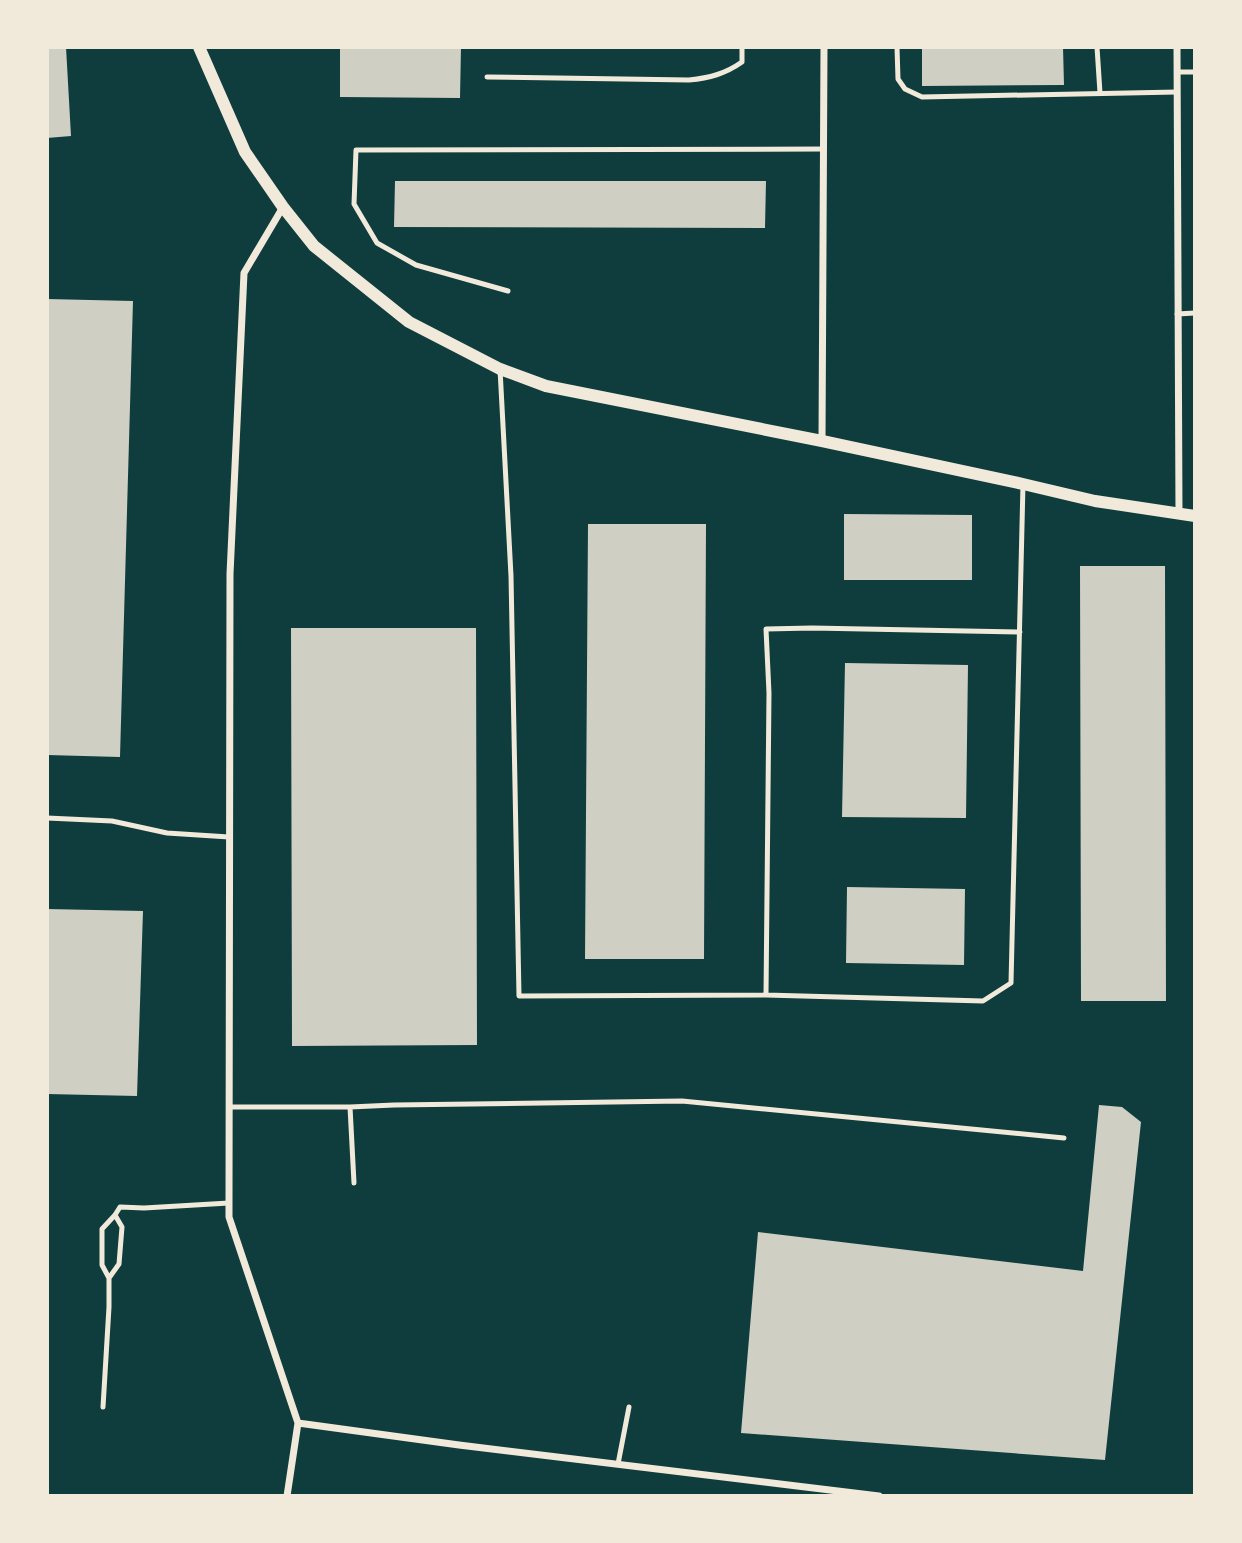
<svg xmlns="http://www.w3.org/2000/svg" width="1242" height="1543" viewBox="0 0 1242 1543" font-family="Quicksand,sans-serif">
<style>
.building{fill:#cfcfc3}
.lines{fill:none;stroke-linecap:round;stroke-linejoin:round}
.service{stroke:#f1e9da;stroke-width:5}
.minor{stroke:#f1e9da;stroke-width:7}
.tertiary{stroke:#f1e9da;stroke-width:12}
</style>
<rect width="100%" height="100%" fill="#0f3d3e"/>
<path class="building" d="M47,47H66L71,136L47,138Z
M340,47H461L460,98L340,97Z
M922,47H1063L1064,85L922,86Z
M395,181H766L765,228L394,227Z
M47,299L133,301L120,757L47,755Z
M844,514L972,515V580H844Z
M588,524H706L704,959H585Z
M1080,566H1165L1166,1001H1081Z
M291,628H476L477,1045L292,1046Z
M845,663L968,665L966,818L842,817Z
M847,887L965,889L964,965L846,963Z
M47,909L143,911L137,1096L47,1094Z
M1099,1105L1122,1107L1141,1122L1105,1460L741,1433L758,1232L1083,1271Z"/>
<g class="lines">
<path class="service" d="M897,47L898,79L905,89L922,97L1177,92
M1097,47L1100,93
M1177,72H1195
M487,77L689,80C709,78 725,74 742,62V47
M508,291L416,265L377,243L354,204L356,150L824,149
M1177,314L1195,313
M500,369L511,576L519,996L766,995L983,1001L1011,983L1023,484
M47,818L112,821L167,833L229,837
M766,995L769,693L766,629L812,628L1020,632
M229,1107H350L394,1105L682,1101L1064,1138
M350,1107L354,1183
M109,1278L119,1264L122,1227L115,1215
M103,1407L109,1307V1278L102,1265V1229L115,1215L120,1207L144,1208L229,1203
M618,1464L629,1407"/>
<path class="minor" d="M1177,47L1179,514
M283,207L244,273L230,574L229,1203V1217L298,1423L287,1496
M822,441L824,47
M298,1423L459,1445L879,1496"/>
<path class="tertiary" d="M199,47L245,152L283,207L314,246L409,322L500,369L546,386L822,441L1023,484L1095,501L1195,516"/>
</g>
<rect width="1242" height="1543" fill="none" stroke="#f1e9da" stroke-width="98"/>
</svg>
